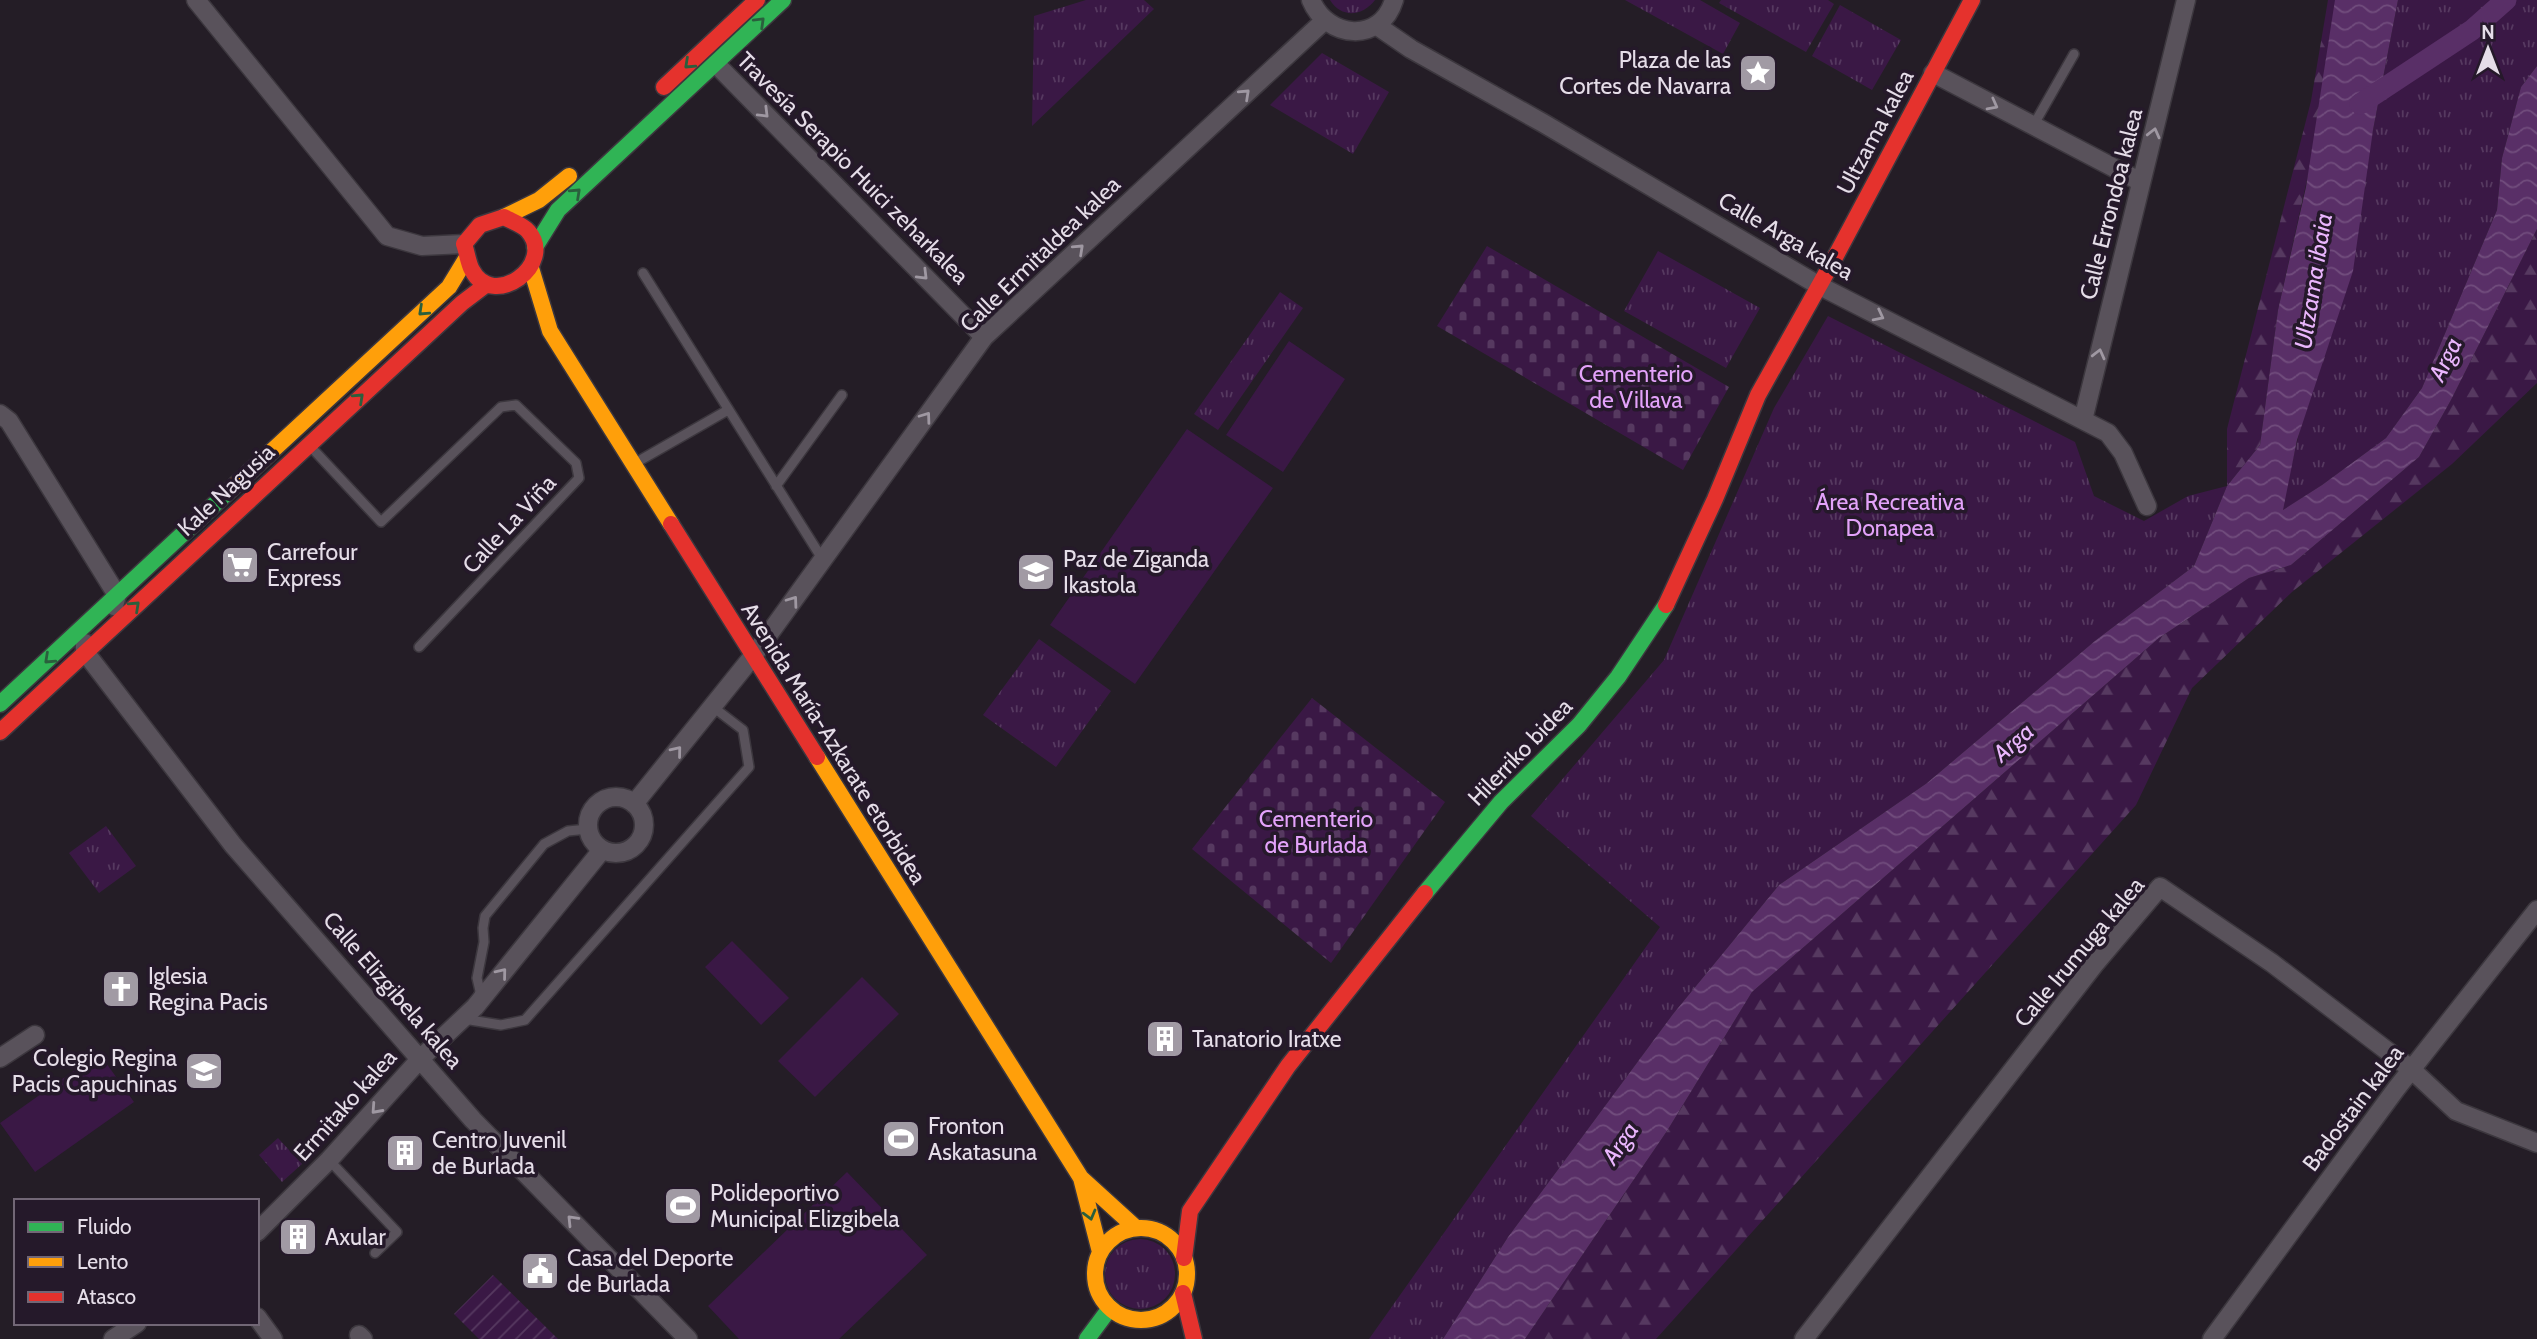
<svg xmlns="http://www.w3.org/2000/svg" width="2537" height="1339" viewBox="0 0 2537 1339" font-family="Cabin,sans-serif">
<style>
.grass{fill:url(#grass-tufts)}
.forest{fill:url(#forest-firs)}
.cemetery{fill:url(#cemetery-stones)}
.garden{fill:url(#garden-furrows)}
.pitch{fill:#3a1845}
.water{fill:url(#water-waves)}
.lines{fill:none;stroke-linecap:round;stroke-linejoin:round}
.canal{stroke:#592f67;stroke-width:21}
.lane-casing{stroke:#3c373e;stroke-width:12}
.street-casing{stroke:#3c373e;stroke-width:21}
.fast-casing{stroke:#3c373e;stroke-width:19}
.slow-casing{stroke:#3c373e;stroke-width:19}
.jam-casing{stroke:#3c373e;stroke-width:19}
.lane{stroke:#59525b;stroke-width:9}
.street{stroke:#59525b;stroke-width:18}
.fast{stroke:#30b455;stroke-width:16}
.slow{stroke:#ff9f0a;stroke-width:16}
.jam{stroke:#e5322d;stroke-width:16}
.oneway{stroke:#2a5f3d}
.oneway2{stroke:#9f98a2}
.labels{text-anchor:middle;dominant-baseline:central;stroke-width:7;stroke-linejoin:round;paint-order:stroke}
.poi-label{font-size:23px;fill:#e5dde8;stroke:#25192a;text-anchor:start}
.street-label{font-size:23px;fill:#e5dde8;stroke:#25192a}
.park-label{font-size:23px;fill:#e3a2fa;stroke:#25192a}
.water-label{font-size:24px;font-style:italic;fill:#eab6fd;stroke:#25192a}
</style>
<defs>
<pattern id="grass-tufts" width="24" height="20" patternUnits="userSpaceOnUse" patternTransform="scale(1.75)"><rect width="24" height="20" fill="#3a1845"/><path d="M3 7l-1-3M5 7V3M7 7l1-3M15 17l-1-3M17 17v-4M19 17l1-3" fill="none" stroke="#563960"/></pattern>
<pattern id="forest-firs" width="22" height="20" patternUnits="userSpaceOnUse" patternTransform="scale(1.75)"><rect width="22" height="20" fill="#3a1845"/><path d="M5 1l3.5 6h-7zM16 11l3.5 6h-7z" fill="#563960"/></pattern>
<pattern id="cemetery-stones" width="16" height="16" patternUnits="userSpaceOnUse" patternTransform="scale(1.75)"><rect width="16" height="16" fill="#3a1845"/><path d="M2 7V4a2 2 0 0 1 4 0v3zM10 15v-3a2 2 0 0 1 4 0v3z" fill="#563960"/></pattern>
<pattern id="garden-furrows" width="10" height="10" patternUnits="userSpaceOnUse" patternTransform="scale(1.75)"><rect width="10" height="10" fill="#3a1845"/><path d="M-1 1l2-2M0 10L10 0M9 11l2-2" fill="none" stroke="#563960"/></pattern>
<pattern id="water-waves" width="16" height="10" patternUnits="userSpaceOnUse" patternTransform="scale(1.75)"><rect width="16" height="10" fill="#592f67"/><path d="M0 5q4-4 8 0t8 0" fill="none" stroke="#714d7d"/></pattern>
</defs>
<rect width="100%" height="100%" fill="#241d26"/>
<path class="grass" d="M1086,0H1144L1154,9L1032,126L1034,16Z
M1330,0H1375C1363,16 1342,19 1330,0Z
M1625,0H1700L1740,23L1723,54Z
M1721,0H1828L1834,4L1806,52L1719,3Z
M2398,0H2537V66L2521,87L2502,158L2497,210L2422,388L2386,438L2322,485L2280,512L2373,130Z
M1840,5L1901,40L1872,90L1812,56Z
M1322,53L1389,92L1353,154L1270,105Z
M1658,251L1760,308L1726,368L1624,311Z
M1280,292L1303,308L1218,430L1194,414Z
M1828,316L2075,442L2094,496L2144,521L2188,496L2227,486L2194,566L2096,640L1927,783L1779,885L1673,1014L1508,1237L1443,1339H1369L1660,927L1531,816L1664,660L1774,408Z
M1039,639L1111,691L1056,767L983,715Z
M106,826L136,866L99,893L69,853Z
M278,1138L302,1164L282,1182L259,1155Z
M1105 1274a35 35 0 1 1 70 0a35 35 0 1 1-70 0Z"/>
<path class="forest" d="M2328,0H2347L2278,310L2260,445L2227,486V429L2311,101Z
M2537,229V383L2452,464L2292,592L2192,688L2136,805L1656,1339H1525L1667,1131L1752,992L2159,638L2249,578L2291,565L2419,457L2451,400Z"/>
<path class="cemetery" d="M1487,246L1729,387L1683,470L1437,326Z
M1312,698L1445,802L1331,963L1192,849Z"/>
<path class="garden" d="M493,1275L558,1339H479L454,1314Z"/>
<path class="pitch" d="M1289,341L1345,379L1283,472L1226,435Z
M1187,429L1273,488L1135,684L1050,625Z
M732,941L789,998L761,1025L705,967Z
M862,977L899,1014L815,1097L778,1061Z
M99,1053L134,1102L35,1172L0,1123Z
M847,1172L927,1255L839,1339H739L708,1306Z"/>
<path class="water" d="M2335,0H2398L2373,130L2353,271L2297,440L2283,510L2322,485L2386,438L2422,388L2497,210L2502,158L2521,87L2537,66V229L2451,400L2419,457L2291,565L2249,578L2159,638L1752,992L1667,1131L1525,1339H1443L1508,1237L1673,1014L1779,885L1927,783L2096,640L2194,566L2227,486L2260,445L2278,310L2306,187Z"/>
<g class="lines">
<path class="canal" d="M2360,104L2472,30L2506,0"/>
<defs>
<path id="lane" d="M2033,126L2074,54
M643,273L823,560
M310,446L381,522L501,407L516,405L576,463L579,478L419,647
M637,462L728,410
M776,486L842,395
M478,999L480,991L477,978L484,942L483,928L485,916L544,844L568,831L588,829
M464,1019L501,1025L525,1020L749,767L743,730L713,707
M329,1160L397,1232L375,1253"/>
<path id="street" d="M196,0L387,236L422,246L464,244
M1311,0C1327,39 1381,44 1394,0
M1376,25L1411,49L1543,123L1818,285L2108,433L2123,453L2147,506
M716,64L984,337
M1933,73L2141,182
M0,414L9,421L117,595L114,606
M2083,420L2186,0
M85,643V652L233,845L473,1120L688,1339
M588 825a28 28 0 1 1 56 0a28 28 0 1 1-56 0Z
M634,804L753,656L984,337L1324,21
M0,1058L35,1035
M257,1232L329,1160L421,1058L475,1007L602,850
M257,1317L273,1339
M359,1335L363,1339
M113,1339L137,1323
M1804,1339L2094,965L2160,887L2272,963L2411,1069L2456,1111L2537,1143
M2212,1339L2396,1089L2537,910"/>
<path id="fast" d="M535,247L558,210L783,0
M0,704L231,489
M1425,893L1501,802L1579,725L1618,677L1666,605
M1087,1339L1110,1308"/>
<path id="slow" d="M504,217L539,200L569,176
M531,268L550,331L671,524
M231,489L449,287L466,259
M817,757L1081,1178L1136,1228
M1081,1178L1100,1252
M1095 1274a46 46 0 1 1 92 0a46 46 0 1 1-92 0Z"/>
<path id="jam" d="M664,87L757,0
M504,217C511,221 523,225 528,231C557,264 493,311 472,270C468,263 467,252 464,244L480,225Z
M671,524L817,757
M1666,605L1715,499L1758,395L1833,261L1972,0
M0,732L462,303L487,284
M1184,1258L1190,1211L1288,1066L1425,893
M1183,1293L1194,1339"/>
</defs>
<use href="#lane" class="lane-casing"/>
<use href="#street" class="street-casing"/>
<use href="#fast" class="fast-casing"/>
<use href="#slow" class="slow-casing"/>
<use href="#jam" class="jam-casing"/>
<use href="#lane" class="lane"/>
<use href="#street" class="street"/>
<use href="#fast" class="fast"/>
<use href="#slow" class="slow"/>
<use href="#jam" class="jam"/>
</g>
<defs><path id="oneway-chevron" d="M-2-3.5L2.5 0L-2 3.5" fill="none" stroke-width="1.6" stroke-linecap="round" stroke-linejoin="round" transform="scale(1.75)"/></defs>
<g class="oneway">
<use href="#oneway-chevron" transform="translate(760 22) rotate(-44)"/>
<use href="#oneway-chevron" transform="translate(689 64) rotate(137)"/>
<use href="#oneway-chevron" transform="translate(576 193) rotate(-43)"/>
<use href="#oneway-chevron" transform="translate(423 311) rotate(137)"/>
<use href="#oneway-chevron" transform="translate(359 398) rotate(-43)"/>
<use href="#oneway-chevron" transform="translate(135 606) rotate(-43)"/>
<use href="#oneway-chevron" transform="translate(49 659) rotate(137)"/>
<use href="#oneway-chevron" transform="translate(1090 1215) rotate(75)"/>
</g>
<g class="oneway2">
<use href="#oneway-chevron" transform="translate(1245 94) rotate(-43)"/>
<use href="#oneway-chevron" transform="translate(1993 105) rotate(28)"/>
<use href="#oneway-chevron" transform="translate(764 113) rotate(45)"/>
<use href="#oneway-chevron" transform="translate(2154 133) rotate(-76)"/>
<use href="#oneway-chevron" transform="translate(1079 249) rotate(-43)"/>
<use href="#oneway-chevron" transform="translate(923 275) rotate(45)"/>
<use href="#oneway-chevron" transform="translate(1879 316) rotate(27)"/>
<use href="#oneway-chevron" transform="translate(2099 354) rotate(-76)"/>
<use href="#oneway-chevron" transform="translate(926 417) rotate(-54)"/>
<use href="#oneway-chevron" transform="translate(793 601) rotate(-54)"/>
<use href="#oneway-chevron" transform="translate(677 751) rotate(-51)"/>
<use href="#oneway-chevron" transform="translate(502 973) rotate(-51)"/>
<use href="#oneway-chevron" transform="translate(376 1109) rotate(132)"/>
<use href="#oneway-chevron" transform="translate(572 1220) rotate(-134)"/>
</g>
<defs>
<symbol id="sight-square" viewBox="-11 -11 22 22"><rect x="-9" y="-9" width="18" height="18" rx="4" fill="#a19aa4" stroke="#25192a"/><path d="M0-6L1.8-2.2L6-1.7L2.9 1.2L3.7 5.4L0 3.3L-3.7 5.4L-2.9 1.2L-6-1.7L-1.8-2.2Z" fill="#fff"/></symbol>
<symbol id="supermarket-square" viewBox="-11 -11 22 22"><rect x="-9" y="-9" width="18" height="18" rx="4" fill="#a19aa4" stroke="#25192a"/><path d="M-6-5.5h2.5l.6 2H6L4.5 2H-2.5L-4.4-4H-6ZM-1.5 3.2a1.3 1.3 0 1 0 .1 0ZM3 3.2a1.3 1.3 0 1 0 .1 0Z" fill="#fff"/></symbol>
<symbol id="school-square" viewBox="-11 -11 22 22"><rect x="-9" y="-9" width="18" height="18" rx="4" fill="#a19aa4" stroke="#25192a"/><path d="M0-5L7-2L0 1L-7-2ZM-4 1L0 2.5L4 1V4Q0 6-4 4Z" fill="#fff"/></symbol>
<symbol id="church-square" viewBox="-11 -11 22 22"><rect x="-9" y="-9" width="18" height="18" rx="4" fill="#a19aa4" stroke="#25192a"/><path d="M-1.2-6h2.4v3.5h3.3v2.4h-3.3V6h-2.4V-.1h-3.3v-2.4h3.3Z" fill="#fff"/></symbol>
<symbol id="building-square" viewBox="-11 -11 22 22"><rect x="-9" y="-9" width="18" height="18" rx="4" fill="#a19aa4" stroke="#25192a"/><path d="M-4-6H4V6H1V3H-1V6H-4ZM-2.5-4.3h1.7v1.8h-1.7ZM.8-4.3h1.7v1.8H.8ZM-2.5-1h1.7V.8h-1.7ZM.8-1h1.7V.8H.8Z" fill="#fff"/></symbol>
<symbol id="stadium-square" viewBox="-11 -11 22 22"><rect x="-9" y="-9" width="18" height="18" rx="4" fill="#a19aa4" stroke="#25192a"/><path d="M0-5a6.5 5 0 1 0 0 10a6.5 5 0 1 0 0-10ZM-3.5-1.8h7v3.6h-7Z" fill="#fff"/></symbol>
<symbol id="civic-square" viewBox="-11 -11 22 22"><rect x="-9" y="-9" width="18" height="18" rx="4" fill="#a19aa4" stroke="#25192a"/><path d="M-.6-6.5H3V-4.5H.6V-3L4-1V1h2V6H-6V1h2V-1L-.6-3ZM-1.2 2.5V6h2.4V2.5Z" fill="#fff"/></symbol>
</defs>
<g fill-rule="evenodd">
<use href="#sight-square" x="1736" y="51" width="44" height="44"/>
<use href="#supermarket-square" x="218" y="543" width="44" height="44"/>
<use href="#school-square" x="1014" y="550" width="44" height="44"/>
<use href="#church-square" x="99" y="967" width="44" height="44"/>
<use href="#building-square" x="1143" y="1017" width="44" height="44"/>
<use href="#school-square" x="182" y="1049" width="44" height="44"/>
<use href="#stadium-square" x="879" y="1117" width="44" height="44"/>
<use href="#building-square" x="383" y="1131" width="44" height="44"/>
<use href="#stadium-square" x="661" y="1184" width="44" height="44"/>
<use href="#building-square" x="276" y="1215" width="44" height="44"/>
<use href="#civic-square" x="518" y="1249" width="44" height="44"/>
</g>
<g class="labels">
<g class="poi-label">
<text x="1731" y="60" text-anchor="end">Plaza de las<tspan x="1731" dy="26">Cortes de Navarra</tspan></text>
<text x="267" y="552">Carrefour<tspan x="267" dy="26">Express</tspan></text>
<text x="1063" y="559">Paz de Ziganda<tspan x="1063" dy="26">Ikastola</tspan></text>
<text x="148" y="976">Iglesia<tspan x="148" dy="26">Regina Pacis</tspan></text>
<text x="1192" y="1039">Tanatorio Iratxe</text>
<text x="177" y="1058" text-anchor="end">Colegio Regina<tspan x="177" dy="26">Pacis Capuchinas</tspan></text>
<text x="928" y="1126">Fronton<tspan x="928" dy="26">Askatasuna</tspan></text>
<text x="432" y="1140">Centro Juvenil<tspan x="432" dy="26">de Burlada</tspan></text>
<text x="710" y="1193">Polideportivo<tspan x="710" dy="26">Municipal Elizgibela</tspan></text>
<text x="325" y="1237">Axular</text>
<text x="567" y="1258">Casa del Deporte<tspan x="567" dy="26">de Burlada</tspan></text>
</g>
<g class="street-label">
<text transform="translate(1875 132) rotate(-62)">Ultzama kalea</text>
<text transform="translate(853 168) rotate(45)">Travesía Serapio Huici zeharkalea</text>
<text transform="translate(2111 204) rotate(-76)">Calle Errondoa kalea</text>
<text transform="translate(1786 236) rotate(30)">Calle Arga kalea</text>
<text transform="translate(1040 254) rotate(-44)">Calle Ermitaldea kalea</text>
<text transform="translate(226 490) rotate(-43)">Kale Nagusia</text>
<text transform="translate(509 524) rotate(-47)">Calle La Viña</text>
<text transform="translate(834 743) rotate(58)">Avenida María-Azkarate etorbidea</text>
<text transform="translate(1520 752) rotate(-46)">Hilerriko bidea</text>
<text transform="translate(2079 952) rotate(-50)">Calle Irumuga kalea</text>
<text transform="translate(393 990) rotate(49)">Calle Elizgibela kalea</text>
<text transform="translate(345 1105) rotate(-48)">Ermitako kalea</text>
<text transform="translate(2353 1108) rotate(-53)">Badostain kalea</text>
</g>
<g class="park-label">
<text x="1636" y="374">Cementerio<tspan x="1636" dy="26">de Villava</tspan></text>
<text x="1890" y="502">Área Recreativa<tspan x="1890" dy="26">Donapea</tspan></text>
<text x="1316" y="819">Cementerio<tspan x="1316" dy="26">de Burlada</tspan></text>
</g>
<g class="water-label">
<text transform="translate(2313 281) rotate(-81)">Ultzama ibaia</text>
<text transform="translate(2445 359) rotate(-64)">Arga</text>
<text transform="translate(2013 742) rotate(-41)">Arga</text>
<text transform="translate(1620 1143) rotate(-56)">Arga</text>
</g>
</g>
<rect x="14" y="1199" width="245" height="126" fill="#25192a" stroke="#726776" stroke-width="2"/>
<rect x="28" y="1222" width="35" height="10" fill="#30b455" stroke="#726776" stroke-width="2"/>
<text x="77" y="1234" font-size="21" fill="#e5dde8">Fluido</text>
<rect x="28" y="1257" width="35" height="10" fill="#ff9f0a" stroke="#726776" stroke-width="2"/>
<text x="77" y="1269" font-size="21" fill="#e5dde8">Lento</text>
<rect x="28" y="1292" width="35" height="10" fill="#e5322d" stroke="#726776" stroke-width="2"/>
<text x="77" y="1304" font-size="21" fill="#e5dde8">Atasco</text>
<g transform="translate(2488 49)" stroke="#25192a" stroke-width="5" paint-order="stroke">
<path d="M0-5L12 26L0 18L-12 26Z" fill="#e5dde8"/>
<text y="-10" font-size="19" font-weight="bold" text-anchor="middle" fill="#e5dde8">N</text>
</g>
</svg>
